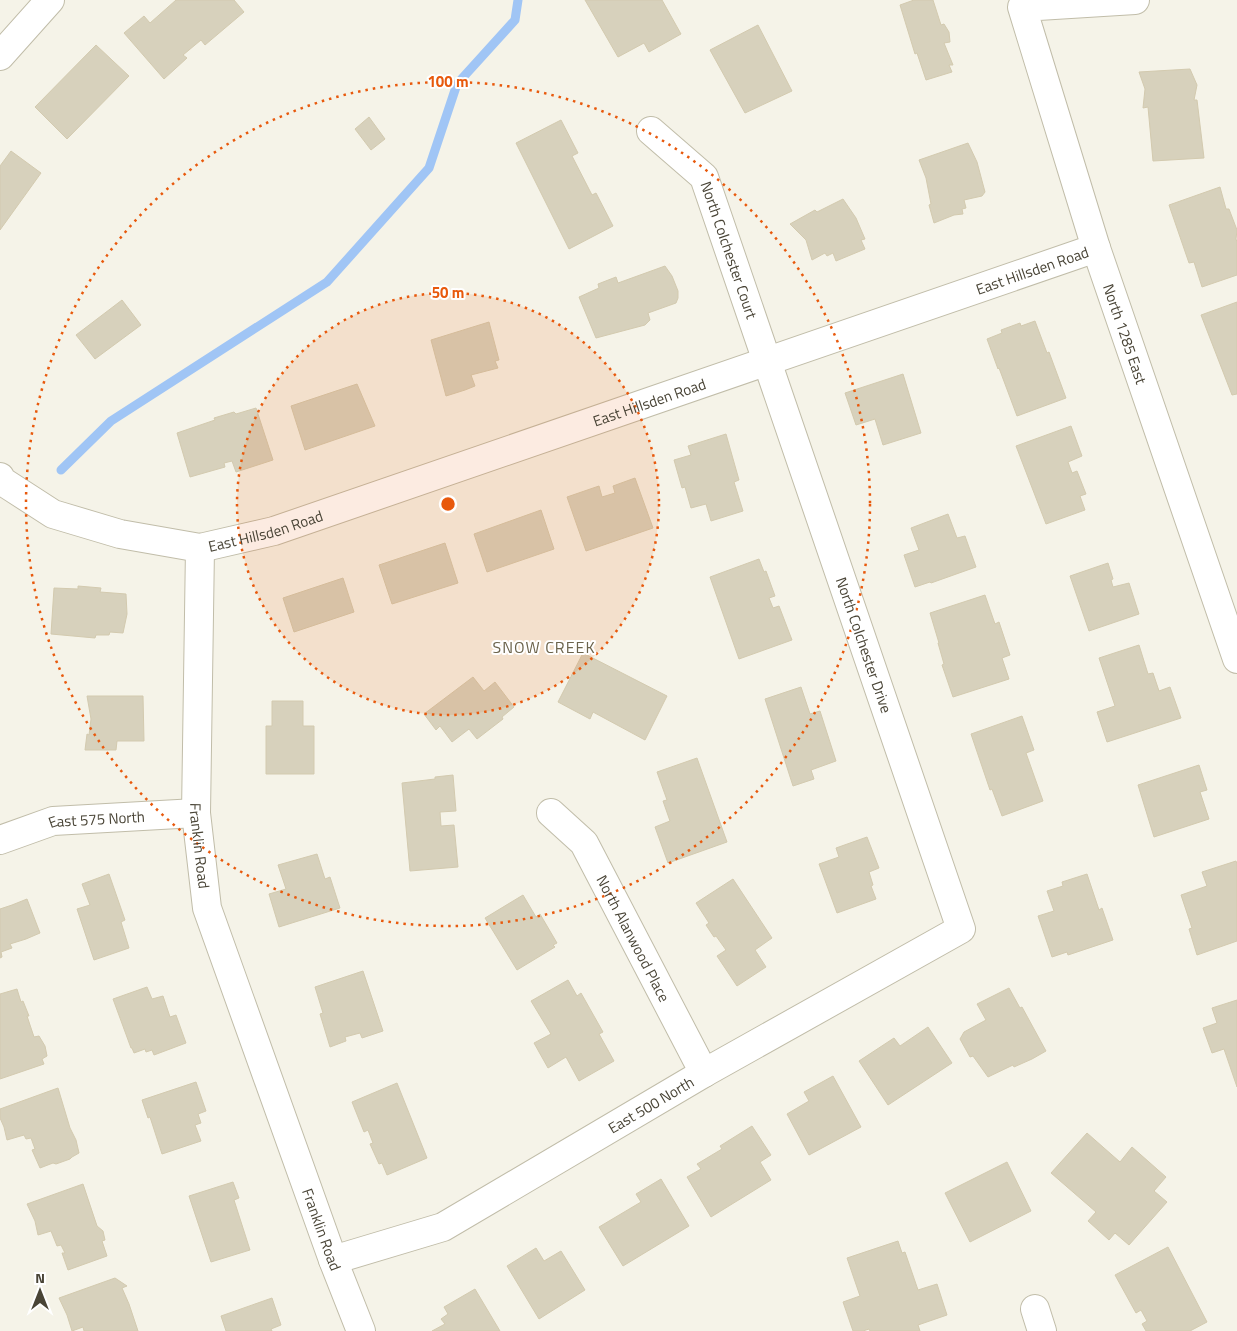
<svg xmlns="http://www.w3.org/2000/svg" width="1237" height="1331" viewBox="0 0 1237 1331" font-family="'Titillium Web',sans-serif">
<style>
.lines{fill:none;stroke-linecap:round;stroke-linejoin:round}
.stream{stroke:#a0c5f5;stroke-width:9}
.building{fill:#d7d1bc;stroke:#d3caaf}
.minor-casing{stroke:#c1bda9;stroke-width:30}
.minor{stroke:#fff;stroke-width:28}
.ring{fill:none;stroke:#e8590c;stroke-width:2.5;stroke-dasharray:2.5 5}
.labels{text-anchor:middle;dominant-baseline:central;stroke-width:4;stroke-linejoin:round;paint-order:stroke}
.street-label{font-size:15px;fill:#494436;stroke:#fff}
.neighbourhood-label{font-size:16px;letter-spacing:1px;fill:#6c644c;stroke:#fff}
.centre{fill:#e8590c;stroke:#fff;stroke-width:2.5}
.ring-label{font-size:15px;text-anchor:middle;font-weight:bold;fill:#e8590c;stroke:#fff;stroke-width:4;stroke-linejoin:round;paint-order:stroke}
</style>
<rect width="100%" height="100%" fill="#f5f3e8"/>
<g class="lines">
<path class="stream" d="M61,470L111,421L327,282L429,168L457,84L515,20L518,0"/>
</g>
<path class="building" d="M176,0H234L244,12L205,45L201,40L183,55L187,58L164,79L124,33L144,16L150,23Z
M585,0H662L681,34L649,52L644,43L618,57Z
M914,0H933L941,25L944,24L949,32L950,42L944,43L953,65H949L952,72L926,80L917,53L915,54L900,5Z
M758,25L792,91L745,113L710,50Z
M96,45L129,76L67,139L35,107Z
M1190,69L1197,85L1194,100H1197L1204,158L1153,161L1148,107L1143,108L1145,89L1139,72Z
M369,117L385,139L371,150L355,129Z
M561,120L578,153L572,156L592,195L596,193L613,226L569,249L516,143Z
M968,143L977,162L985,192L982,196L964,200L966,208L962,209L963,214L954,215L934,223L929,205L931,204L926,178L919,160Z
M11,151L41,173L0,230V166Z
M1220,187L1226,209H1229L1237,230L1236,239L1237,242V275L1202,287L1194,262L1189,263L1169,205Z
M843,199L856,218L865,239L861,240L865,249L836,261L833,253L827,256L825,253L812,260L806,240L790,224L815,210L817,212Z
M665,266L672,276L678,291V298L676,303L648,313L650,320L645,325L596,338L579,297L599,288L598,284L616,277L618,283Z
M122,300L141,325L95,359L76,335Z
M1237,302V394L1232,395L1201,315Z
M1035,321L1047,353L1049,352L1066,398L1017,416L999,368L998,369L987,339L1002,333L1001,330L1020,323L1021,326Z
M489,322L499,360L495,361L498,368L471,375L475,386L465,390L446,396L431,340Z
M903,374L921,433L883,445L875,419L856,425L845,393Z
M357,384L375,426L305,450L291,406Z
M256,408L273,460L236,472L232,461L224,463L225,467L190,477L177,433L215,420L214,418L234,412L236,414Z
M1071,426L1082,456L1068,462L1072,473L1077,471L1086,494L1080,496L1085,510L1046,524L1016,446Z
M726,434L739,480L734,482L743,511L711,521L706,504L691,508L685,487L682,488L674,460L691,455L688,446Z
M635,478L653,528L586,551L567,497L599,486L602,497L615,493L613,486Z
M541,510L554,549L487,572L474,534Z
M948,514L957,538L965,536L976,567L931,583L930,582L915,587L904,555L919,550L911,528Z
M445,543L458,583L392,604L379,565Z
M759,559L764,572L766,571L775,596L769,598L773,608L779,606L792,640L739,659L710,577Z
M1108,563L1113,579L1111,580L1113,587L1129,583L1139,614L1089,631L1070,576Z
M343,578L354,612L294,632L283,598Z
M78,586L101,588L100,592L126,594L127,614L123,633L110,632L109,635H96L95,638L51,634L54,588L78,589Z
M985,595L995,624L999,622L1010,655L1002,658L1009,679L953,697L942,665L944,664L938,643H939L930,613Z
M1139,645L1148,674L1153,673L1159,691L1170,687L1181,718L1107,742L1097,712L1115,706L1099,658Z
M583,653L667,696L645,740L593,712L590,719L558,702Z
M473,677L484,691L495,682L514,707L502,717L503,719L477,739L469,729L452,742L440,726L436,730L424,714Z
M801,687L810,714L820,711L836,761L811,770L814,779L793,786L765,699Z
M87,696H143L144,741H117L116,750H85L87,734L89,735L91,719Z
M272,701H303V726H314V774H266V726H272Z
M1022,716L1034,750L1026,753L1043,801L1002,816L992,789L990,790L971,734Z
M697,758L727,842L668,863L655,827L670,821L663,801L667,800L657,772Z
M1199,765L1207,790L1200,792L1209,819L1154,837L1138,785Z
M453,775L456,811L440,812L441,826L454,825L458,867L410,871L402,783L435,779V777Z
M867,837L879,868L869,872L873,885L871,886L876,899L837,913L819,864L839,857L836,848Z
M317,854L325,879L330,877L340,908L279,927L269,894L286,889L278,865Z
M1236,861L1237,864V941L1197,955L1189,929L1192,928L1181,895L1207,886L1202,872Z
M109,874L125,920L121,922L129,948L94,960L77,909L90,905L82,884Z
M1087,874L1099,910L1102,908L1113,940L1068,955L1067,952L1052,957L1038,916L1054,911L1047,891L1063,886L1062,882Z
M733,879L772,938L755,950L766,967L737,986L717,956L726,950L716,936L714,937L706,925L709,923L696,903Z
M523,895L536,917L540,914L557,943L553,945L555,947L517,970L485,918Z
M27,899L40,933L26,939L10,944L12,948L1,952L2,957L0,958V909L12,905Z
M363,971L383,1031L362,1038L360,1033L345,1037L346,1041L330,1047L320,1014L323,1013L315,987Z
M568,980L577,996L581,993L603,1032L599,1034L614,1061L579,1081L566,1057L548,1068L534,1043L551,1034L531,1001Z
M147,987L152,999L163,996L170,1017L176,1015L186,1043L154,1055L152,1050L146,1052L145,1049L134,1053L132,1048H131L113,999Z
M1009,988L1020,1008L1022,1007L1046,1051L1032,1059L1014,1067L1013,1065L988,1077L973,1056L970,1057L960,1039L964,1032L986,1020L977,1004Z
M17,989L21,1002L23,1001L29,1016H27L34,1037L39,1036L45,1046L47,1056L42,1059L44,1064L0,1079V994Z
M1237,1000V1087L1224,1049L1212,1053L1203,1028L1217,1023L1212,1008Z
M928,1027L952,1063L888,1105L859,1061L894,1038L900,1046Z
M833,1076L861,1127L809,1155L787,1114L809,1101L804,1092Z
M196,1082L206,1111L198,1114L201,1123L195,1125L201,1141L162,1154L150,1117L148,1118L142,1100Z
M397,1083L427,1158L387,1175L382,1163L379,1164L370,1144L373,1143L368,1130L364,1132L352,1102Z
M58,1088L70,1128L76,1140L79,1153L72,1157L70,1159L56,1164L53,1163L40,1168L32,1150L35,1149L31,1138L26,1139L24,1135L7,1140L4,1127L0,1118V1109Z
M752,1126L771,1155L760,1162L771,1180L711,1217L687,1177L701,1169L697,1164L722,1149L720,1146Z
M1087,1133L1120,1162L1132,1147L1166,1177L1154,1191L1167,1202L1129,1245L1115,1233L1109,1240L1088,1221L1096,1212L1051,1173Z
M1007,1162L1031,1211L970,1242L945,1193Z
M661,1179L689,1226L623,1266L599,1227L641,1202L636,1194Z
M233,1182L239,1198L234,1200L250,1250L211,1262L189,1196Z
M83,1184L97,1226L103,1231L105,1240L102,1241L107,1256L68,1270L62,1253H65L61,1245L57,1246L51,1231L38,1235L35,1221L27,1204Z
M898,1241L902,1253L905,1252L918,1290L937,1284L947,1315L918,1325L920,1331H870L869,1329L863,1331H853L843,1302L860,1296L847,1258Z
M1168,1247L1207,1322L1190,1331H1146L1142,1324L1147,1321L1141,1310L1136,1313L1115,1275Z
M536,1248L544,1261L561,1251L585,1290L539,1319L507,1266Z
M115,1278L127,1286L122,1288L129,1304L138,1331H84L83,1327L72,1331L67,1315L59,1298Z
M475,1289L500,1331H432L445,1324L441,1319L448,1314L444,1307Z
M272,1298L281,1325L271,1329L272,1331H226L221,1316Z"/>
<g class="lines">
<defs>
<g id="minor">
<path id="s1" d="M1135,0L1022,7L1096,248L1237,659"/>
<path d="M0,56L50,0"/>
<path id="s2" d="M0,477L2,481L53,514L120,534L200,548L274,531L1096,248"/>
<path id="s3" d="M200,548L196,813L207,908L333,1260L361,1331"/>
<path id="s4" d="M551,813L584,843L704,1073"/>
<path id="s5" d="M0,840L53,821L196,813"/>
<path id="s6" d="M333,1260L443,1227L704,1073L961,929L704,177L651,131"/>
<path d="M1035,1309L1042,1331"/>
</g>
</defs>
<use href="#minor" class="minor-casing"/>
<use href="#minor" class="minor"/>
</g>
<circle cx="448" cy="504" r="211" fill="#e8590c" fill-opacity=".12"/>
<g class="ring">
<circle cx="448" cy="504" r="211"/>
<circle cx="448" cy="504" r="422"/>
</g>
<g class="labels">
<g class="street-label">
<text transform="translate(729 250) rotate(71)">North Colchester Court</text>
<text stroke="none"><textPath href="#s2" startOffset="1094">East Hillsden Road</textPath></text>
<text stroke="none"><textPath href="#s1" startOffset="456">North 1285 East</textPath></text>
<text stroke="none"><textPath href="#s2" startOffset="689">East Hillsden Road</textPath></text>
<text stroke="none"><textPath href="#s2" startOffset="284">East Hillsden Road</textPath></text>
<text transform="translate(864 645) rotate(71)">North Colchester Drive</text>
<text stroke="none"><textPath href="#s5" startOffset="100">East 575 North</textPath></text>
<text stroke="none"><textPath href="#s3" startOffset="298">Franklin Road</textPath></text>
<text stroke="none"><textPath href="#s4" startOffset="152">North Alanwood Place</textPath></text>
<text stroke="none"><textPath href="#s6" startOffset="356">East 500 North</textPath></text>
<text stroke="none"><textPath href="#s3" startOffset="702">Franklin Road</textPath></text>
</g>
<g class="neighbourhood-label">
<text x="544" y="647">SNOW CREEK</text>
</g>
</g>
<circle cx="448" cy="504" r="8" class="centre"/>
<g class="ring-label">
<text x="448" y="87">100 m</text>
<text x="448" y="298">50 m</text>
</g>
<g transform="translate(40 1291)" stroke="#ffffff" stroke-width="4" paint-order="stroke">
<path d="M0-4L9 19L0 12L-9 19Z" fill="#494436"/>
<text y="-8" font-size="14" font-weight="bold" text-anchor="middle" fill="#494436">N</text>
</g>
</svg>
